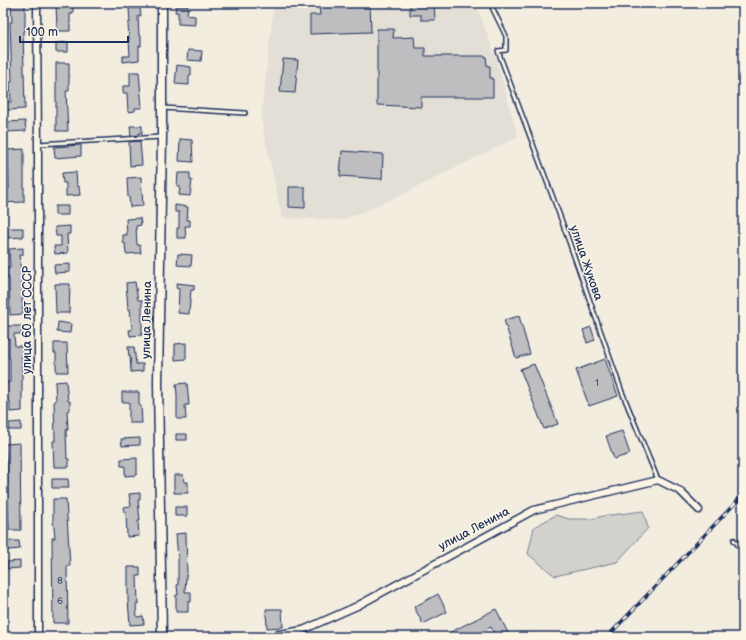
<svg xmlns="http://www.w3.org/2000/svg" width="746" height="640" viewBox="0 0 746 640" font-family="'Balsamiq Sans',sans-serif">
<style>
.built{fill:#e3dfd6}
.green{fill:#d3d1cc;stroke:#778095}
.building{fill:#bebec0;stroke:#1b2f5e}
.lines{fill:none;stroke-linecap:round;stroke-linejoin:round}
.service-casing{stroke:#1b2f5e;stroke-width:6}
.minor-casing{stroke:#1b2f5e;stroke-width:9}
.tertiary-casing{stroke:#1b2f5e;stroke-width:11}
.service{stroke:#fcf5e5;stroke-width:3}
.minor{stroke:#fcf5e5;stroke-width:6}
.tertiary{stroke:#fcf5e5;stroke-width:8}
.rail-casing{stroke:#1b2f5e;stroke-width:3.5}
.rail{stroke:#fcf5e5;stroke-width:2;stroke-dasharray:6;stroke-linecap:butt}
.labels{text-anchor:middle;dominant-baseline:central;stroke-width:3;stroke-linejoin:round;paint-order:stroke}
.number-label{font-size:10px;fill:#445376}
.street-label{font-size:12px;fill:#1b2f5e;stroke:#fcf5e5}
</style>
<rect width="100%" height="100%" fill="#f3ede0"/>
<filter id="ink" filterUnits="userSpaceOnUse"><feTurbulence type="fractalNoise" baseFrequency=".025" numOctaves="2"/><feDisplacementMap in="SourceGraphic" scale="8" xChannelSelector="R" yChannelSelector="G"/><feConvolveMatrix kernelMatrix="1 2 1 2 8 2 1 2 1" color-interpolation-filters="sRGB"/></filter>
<g filter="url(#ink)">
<path class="built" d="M274,3H476L496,58L518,137L397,197L343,220L282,218L261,119Z"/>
<path class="green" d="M643,511L648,528L617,562L555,576L528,554L534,527L556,515L569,519H592L603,516Z"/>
<path class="building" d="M11,3H25V31H23L25,109L7,110L6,102H11L10,82H12L10,22H12Z
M56,3H73V14H70V31H57Z
M319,3H370L371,32L310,34V15H320Z
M410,3H434L435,20H421V15H410Z
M176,6H188L187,15L195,16V25L178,24V12H175Z
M129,8H140L141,16H138L139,36H141V46H139V60L123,62V56H130L128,23H130Z
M377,29H394L393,38L414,37L415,48H425V56H486L487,66H490V78H493V97H421V107L377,105Z
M68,42V52H56V43Z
M188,50L202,51L201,61L187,60Z
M283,59L298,60L295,93L280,92Z
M56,63H69V91H66L68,131H56Z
M177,65L191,67V75H189V85L175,84Z
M130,72H139L142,108H135V111L128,112L127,93H123V86H130Z
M25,121L26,131L6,132V122Z
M130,126H142V133H139V135L131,136Z
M180,139L192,140L193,162L179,161Z
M140,141L142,165L130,166L129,142Z
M81,145V156L55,158L54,147Z
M24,149V202L3,203V189H9L8,150Z
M342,151L383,154L382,179L340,176Z
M76,172L77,186H79L80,195L66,196V183H63L62,173Z
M178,173H190V180H192L190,196L179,195L180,186H177Z
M141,177L143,206L130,207L129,197H128L127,178Z
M289,187H305V208L289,207Z
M175,205L188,207L187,220H190V226H185L186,238H177V228H179V212H175Z
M55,206H68V215H55Z
M140,218L141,225L136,226L137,245H140L141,253L126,254L125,243H123V235H127L126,219Z
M70,226V234H67L68,253L55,254L54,246H61V236H56L55,227Z
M7,228H23V237L8,238Z
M23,248V255H19L24,298H22L23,314L10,315L9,278H6V268H10L9,249Z
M178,254L192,255L191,266L177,265Z
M70,264V272L55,273L54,265Z
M135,282L138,300H142V335L130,336L129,330H132L130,309H128L126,283Z
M177,283L194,285V290H191L189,314L178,313L179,289L176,288Z
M55,284H70L69,313H56Z
M519,316L530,354L516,358L504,320Z
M58,322L71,324L70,333L57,332Z
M3,326H22V334H14L15,346H22V411L10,412V401H3V383L10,382V358H9V338L3,339Z
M591,327L595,340L587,343L583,330Z
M54,343H67L68,372H56V353H54Z
M186,343V359L175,360V344Z
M128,347H134L136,364H143V371L131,372L130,356H129Z
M605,359L618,396L589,406L576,370Z
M534,364L558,424L544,429L520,369Z
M66,381L68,401H70V410L67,411L68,430H66L67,459H69V467H54L53,441H55L54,401H56L55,382Z
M187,383L189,405H185L186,419H177V395L176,384Z
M122,392H139V406H141L142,423H129V402H122Z
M21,422V430H9V423Z
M622,431L630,454L614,459L606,436Z
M176,434H187V440H176Z
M140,438V445L122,446L121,439Z
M20,443L21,530H9L7,483H8L5,444Z
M137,458V475L125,476V466H121V459Z
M174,475H183L184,482H188V493H174Z
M52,479H68L69,488H52Z
M140,493V500H138L140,521H138L139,536L127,537L126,512H124L123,507L131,506L129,494Z
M53,499H66L70,566H67L68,623H53L52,538H55L53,519Z
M175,507H187V516H175Z
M186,533L187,575H186L185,592H191V602H188V612H176V595H178L177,585H178V559L176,534Z
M7,541H19L20,549L8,550Z
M20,561V568L7,569V562Z
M128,567H140V576H137L138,604H136L137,617L143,616L144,624L130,625L128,600Z
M438,594L447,612L423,624L414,607Z
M266,609H282L283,627L267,628Z
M496,609L510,637H496L491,627L472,637H441Z"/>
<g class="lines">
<defs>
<path id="service" d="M490,3L506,36V50L498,51L561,219L622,392L658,480
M163,108L245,113
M38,144L161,137
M734,540L743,551"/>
<path id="minor" d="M37,3L38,151V637
M262,637L303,630L357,606L534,510L658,480L680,491L699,510"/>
<path id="tertiary" d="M162,637L158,383L162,137V3"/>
</defs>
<use href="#service" class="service-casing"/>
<use href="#minor" class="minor-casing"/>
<use href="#tertiary" class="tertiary-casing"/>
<use href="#service" class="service"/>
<use href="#minor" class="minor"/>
<use href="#tertiary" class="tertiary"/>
<defs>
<path id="rail" d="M607,637L743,495"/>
</defs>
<use href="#rail" class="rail-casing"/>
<use href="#rail" class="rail"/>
</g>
</g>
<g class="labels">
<g class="number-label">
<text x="597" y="383">1</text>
<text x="60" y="581">8</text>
<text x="60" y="601">6</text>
</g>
<g class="street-label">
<text transform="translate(586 263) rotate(71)">улица Жукова</text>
<text transform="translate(27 320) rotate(-90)">улица 60 лет СССР</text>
<text transform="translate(147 320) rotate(-89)">улица Ленина</text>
<text transform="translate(474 529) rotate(-28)">улица Ленина</text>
</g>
</g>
<rect width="746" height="640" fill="none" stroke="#fcf5e5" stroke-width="16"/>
<rect x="8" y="8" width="730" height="624" fill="none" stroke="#1b2f5e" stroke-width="1.5" filter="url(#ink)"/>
<path d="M20 36v6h108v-6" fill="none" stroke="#1b2f5e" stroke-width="2"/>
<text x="26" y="36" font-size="12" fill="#1b2f5e" stroke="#fcf5e5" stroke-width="3" paint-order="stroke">100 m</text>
</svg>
